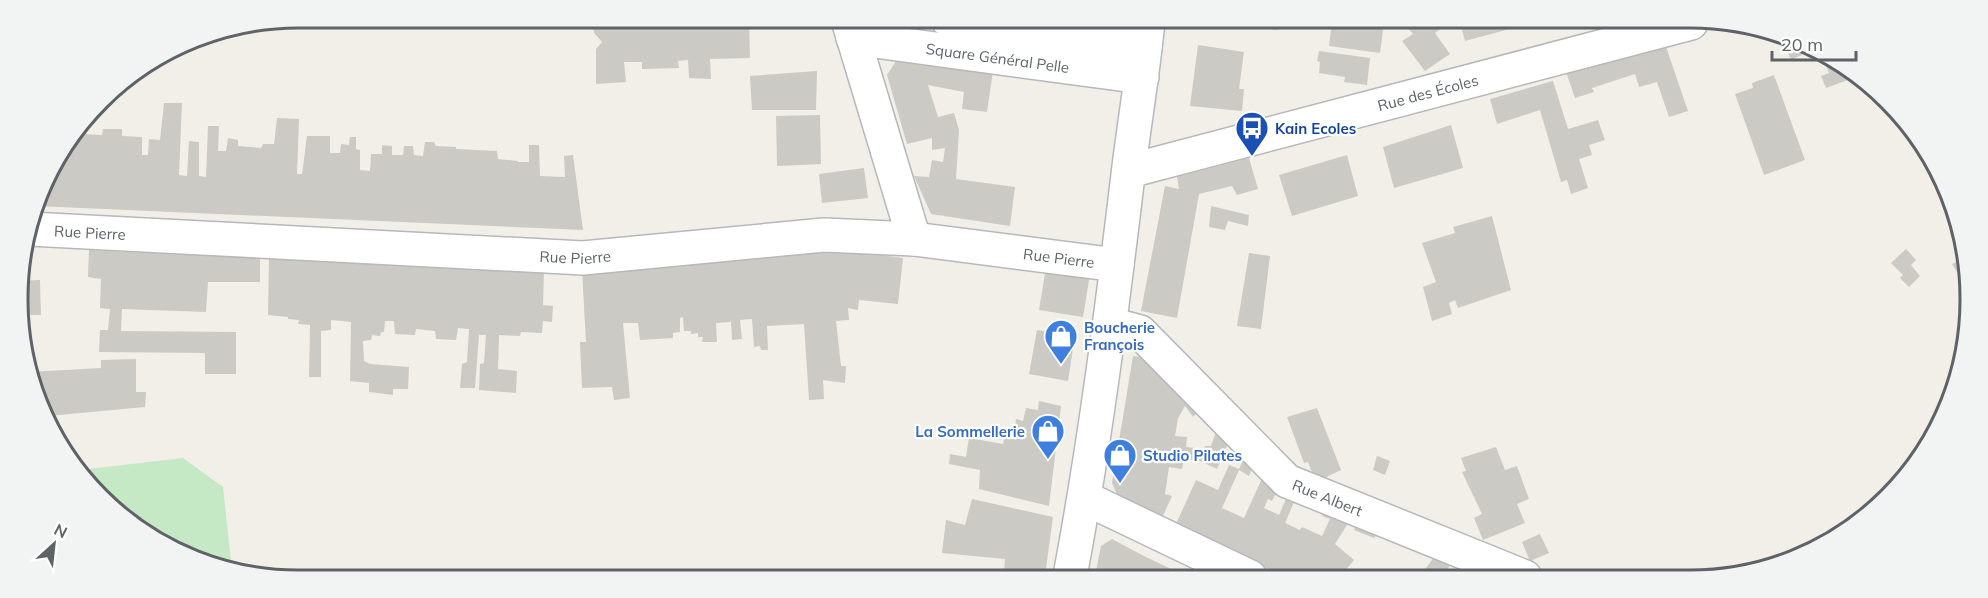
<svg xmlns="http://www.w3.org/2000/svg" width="1988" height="598" viewBox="0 0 1988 598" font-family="Mulish,sans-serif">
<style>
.green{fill:#c5e8c5}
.building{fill:#cccac5}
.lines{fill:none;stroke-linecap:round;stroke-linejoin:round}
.minor-casing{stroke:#b5b8bc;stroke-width:36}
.minor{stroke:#fff;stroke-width:33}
.labels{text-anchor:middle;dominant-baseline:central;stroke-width:4.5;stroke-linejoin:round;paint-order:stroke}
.street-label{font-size:15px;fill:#5f6368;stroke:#fff}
.transit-label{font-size:15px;font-weight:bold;fill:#164399;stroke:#fff;text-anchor:start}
.shop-label{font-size:15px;font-weight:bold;fill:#366cbe;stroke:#fff;text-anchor:start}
.rim{fill:none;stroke:#5f6368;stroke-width:3}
</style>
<rect width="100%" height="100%" fill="#f1efe8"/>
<path class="green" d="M183,458L223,487L232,570L143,532L80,470Z"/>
<path class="building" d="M596,19L749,20L750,58L710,59L711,79L689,78L688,60L678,61L679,68L642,69V62H624L626,82L596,84V49L602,42L594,33L593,22Z
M1234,22H1278L1277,30L1234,24Z
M1332,22H1384L1380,53L1329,46Z
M1411,22H1446L1447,24L1435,33L1450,54L1425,71L1402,41L1413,34L1408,28Z
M1460,22L1516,23L1517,27L1465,41Z
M1783,40L1807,49L1810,51L1791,60Z
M1665,44L1688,111L1669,117L1657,82L1639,87L1635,74L1592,88L1594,92L1575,98L1566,72Z
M1198,45L1244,52L1239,89H1244L1242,111L1190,106Z
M1319,51L1370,58L1367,85L1344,82L1345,77L1319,73L1320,62L1317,61Z
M1822,56L1842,64L1848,80L1826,88L1821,76L1829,73Z
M898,58L993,71L987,112L962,109L964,92L928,85L938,117L954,113L959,130L956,179L1015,187L1010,226L931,214L914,176L929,177L932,160L943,162L945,148L932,150V138L907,144L887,75Z
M817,71L816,110H752L750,76Z
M1774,75L1805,160L1764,175L1735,94L1753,88L1752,83Z
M1553,81L1568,129L1598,120L1605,140L1589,145L1592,155L1579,159L1588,188L1571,194L1567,180L1561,182L1540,110L1497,124L1490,99Z
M164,103H182L179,175L187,176L189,141L199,142V176L206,177L208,126H219L218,151H226L228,138L238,140V146L261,148L263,144H274L277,118L299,119L297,174H302L307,136H330V153H340L341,144L349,145L350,137H356V149L360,150V170L370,171L371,154H382V145L392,146V155H403L404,146H413L414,155L423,156L425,142H434L436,146L456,147V149L497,151L498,159L518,161V162H529V145H539L540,176L565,177L564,156L573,155L583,230L37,206L47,174L61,157L68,155L69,146L83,127V134L102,135L103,129H122V136L142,137V155H148L149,139L160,140Z
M820,115L821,164L777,166L776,116Z
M1451,125L1463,168L1394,188L1383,147Z
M1347,155L1358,196L1292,216L1279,175Z
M1249,158L1258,189L1237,195L1232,186L1199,194L1177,318L1141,311L1165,186L1179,189L1177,177Z
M864,168L868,198L822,203L819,174Z
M1211,206L1249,215L1248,226L1228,221L1225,230L1209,227Z
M1492,216L1511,290L1458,308L1455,300L1449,303L1452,314L1432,321L1423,287L1436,282L1422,243L1455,233L1453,227Z
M1906,249L1916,260L1911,265L1920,276L1909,287L1900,278L1903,275L1891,263Z
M89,250L260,258V282H208L206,312L122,309L121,331L236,332V374H205V353L99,352L100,330H108L110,309L100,308L101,279L88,277Z
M846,250L903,258L898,304L859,300L858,310L848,308L849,320L836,321L841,366H846L845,383L823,380L824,399L809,400L804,324L767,326L768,350H761L760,346L754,347L752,319L740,320L742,339L732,340L731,322L716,323L717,342H702L703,337H698V333L691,334V331H684L683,317L680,318V332L673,333V338L640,340L638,323H623L630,398L614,400L612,387L582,388L580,342H586L582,270H604Z
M1249,253L1270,256L1261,329L1237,326Z
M269,258L544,271L543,305L553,306L552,322L543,321L542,333L521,332L520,336L499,335L498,369L517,371L516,393L479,390L480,364L484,363L486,335H479L475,388H460L462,364L467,362L469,329L458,328L456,340L436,339L435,331L416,329L415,335L395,334L394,321H385L384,332H381L380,336L372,335L371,340L363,341L364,361L370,364L409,367L408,389H393V395L369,392V383L350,381L351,322L331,320V330L321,331V377H309L310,325L298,324L299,320L288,319V317L268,315Z
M1965,258V269L1957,272L1952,264Z
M1046,267L1090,274L1083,317L1039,310Z
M40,280L41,315H24L22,281Z
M1037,330L1075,336L1068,381L1029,374Z
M1133,356L1151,358L1201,409L1193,417L1185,406L1178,418L1175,436L1187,437L1186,447L1204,449L1205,446H1211L1218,426L1230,439L1217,469L1200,461L1184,459L1182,469L1169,467L1165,494L1172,496L1162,518L1119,499L1112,483Z
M136,359V392H146L145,407L48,416L29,376V372L101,368V360Z
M1039,401L1061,406L1049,506L979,489L980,470L949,464L950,454L966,457L969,438L1003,444L1005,435L1015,428L1016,419L1023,421L1026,408L1038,410Z
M1317,408L1341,470L1316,482L1308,462L1304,463L1287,417Z
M1496,447L1505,470L1517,466L1529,499L1517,504L1525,523L1483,540L1474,518L1482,514L1462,472L1466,471L1461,458Z
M1246,454L1255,461L1249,476L1239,470L1222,508L1244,518L1265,472L1280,485L1272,501L1268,499L1264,508L1279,515L1286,499L1294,502L1285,523L1300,530L1302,527L1322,536L1330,519L1322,516L1326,507L1352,517L1335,544L1354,560L1340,577H1285L1176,524L1196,480L1218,490L1229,465L1239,469Z
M1377,456L1390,461L1385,475L1373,470Z
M972,499L1053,517L1045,576H1015L1016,570L1004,572L1005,559L942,553L946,520L965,525Z
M1358,520L1382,529L1374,538L1354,530Z
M1540,534L1549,553L1530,561L1522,542Z
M1112,539L1142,555L1188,577L1095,576L1101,546Z
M1438,552L1455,559L1441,577H1419Z"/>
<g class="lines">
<defs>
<g id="minor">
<path d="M848,20L914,239"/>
<path d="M948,20L1145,47"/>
<path id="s1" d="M853,38L1142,77"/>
<path id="s2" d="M1129,171L1691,23"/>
<path id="s3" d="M30,229L583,258L824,235L914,239L1117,265"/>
<path id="s4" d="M1110,324L1140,332L1287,481L1525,577"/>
<path d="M1085,498L1250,577"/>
<path d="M1070,576C1095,443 1112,309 1128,175C1134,124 1143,73 1148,21"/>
</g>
</defs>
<use href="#minor" class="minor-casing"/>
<use href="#minor" class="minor"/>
</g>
<defs>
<symbol id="bus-pin" viewBox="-11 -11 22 30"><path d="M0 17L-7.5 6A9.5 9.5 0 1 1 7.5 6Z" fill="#1a4fb4" stroke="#fff"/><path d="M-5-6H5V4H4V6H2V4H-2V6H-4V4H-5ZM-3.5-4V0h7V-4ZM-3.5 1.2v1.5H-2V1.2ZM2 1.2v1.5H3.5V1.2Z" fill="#fff"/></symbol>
<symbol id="shop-pin" viewBox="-11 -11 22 30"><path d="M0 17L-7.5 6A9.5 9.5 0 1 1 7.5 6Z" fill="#3f7fe0" stroke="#fff"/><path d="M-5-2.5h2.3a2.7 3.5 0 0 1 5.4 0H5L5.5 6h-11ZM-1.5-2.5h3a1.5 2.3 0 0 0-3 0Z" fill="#fff"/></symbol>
</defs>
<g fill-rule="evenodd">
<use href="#bus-pin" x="1233" y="109" width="38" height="52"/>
<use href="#shop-pin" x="1042" y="317" width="38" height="52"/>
<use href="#shop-pin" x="1029" y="412" width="38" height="52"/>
<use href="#shop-pin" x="1101" y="436" width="38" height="52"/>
</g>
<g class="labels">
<g class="street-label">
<text stroke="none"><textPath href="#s1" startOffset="146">Square Général Pelle</textPath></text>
<text stroke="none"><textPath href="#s2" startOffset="309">Rue des Écoles</textPath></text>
<text stroke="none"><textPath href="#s3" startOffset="60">Rue Pierre</textPath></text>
<text stroke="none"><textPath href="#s3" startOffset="546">Rue Pierre</textPath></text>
<text stroke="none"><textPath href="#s3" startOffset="1032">Rue Pierre</textPath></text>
<text stroke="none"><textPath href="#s4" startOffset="284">Rue Albert</textPath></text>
</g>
<g class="transit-label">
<text x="1275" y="128">Kain Ecoles</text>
</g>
<g class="shop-label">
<text x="1084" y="327">Boucherie<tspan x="1084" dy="17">François</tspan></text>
<text x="1025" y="431" text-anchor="end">La Sommellerie</text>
<text x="1143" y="455">Studio Pilates</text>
</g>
</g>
<path d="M0 0H1988V598H0ZM298 28H1690A270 270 0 0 1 1960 298V300A270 270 0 0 1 1690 570H298A270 270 0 0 1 28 300V298A270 270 0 0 1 298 28Z" fill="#f2f3f3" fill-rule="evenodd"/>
<path class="rim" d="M298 28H1690A270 270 0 0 1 1960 298V300A270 270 0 0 1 1690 570H298A270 270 0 0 1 28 300V298A270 270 0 0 1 298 28Z"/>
<g transform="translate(54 544) rotate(27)" stroke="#ffffff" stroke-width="4.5" paint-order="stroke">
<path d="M0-4.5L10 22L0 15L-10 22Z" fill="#5f6368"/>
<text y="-9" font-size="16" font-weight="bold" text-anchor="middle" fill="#5f6368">N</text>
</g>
<path d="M1772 51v9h84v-9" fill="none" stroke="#5f6368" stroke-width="3"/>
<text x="1781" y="51" font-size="18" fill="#5f6368" stroke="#ffffff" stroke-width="4.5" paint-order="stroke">20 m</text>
</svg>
